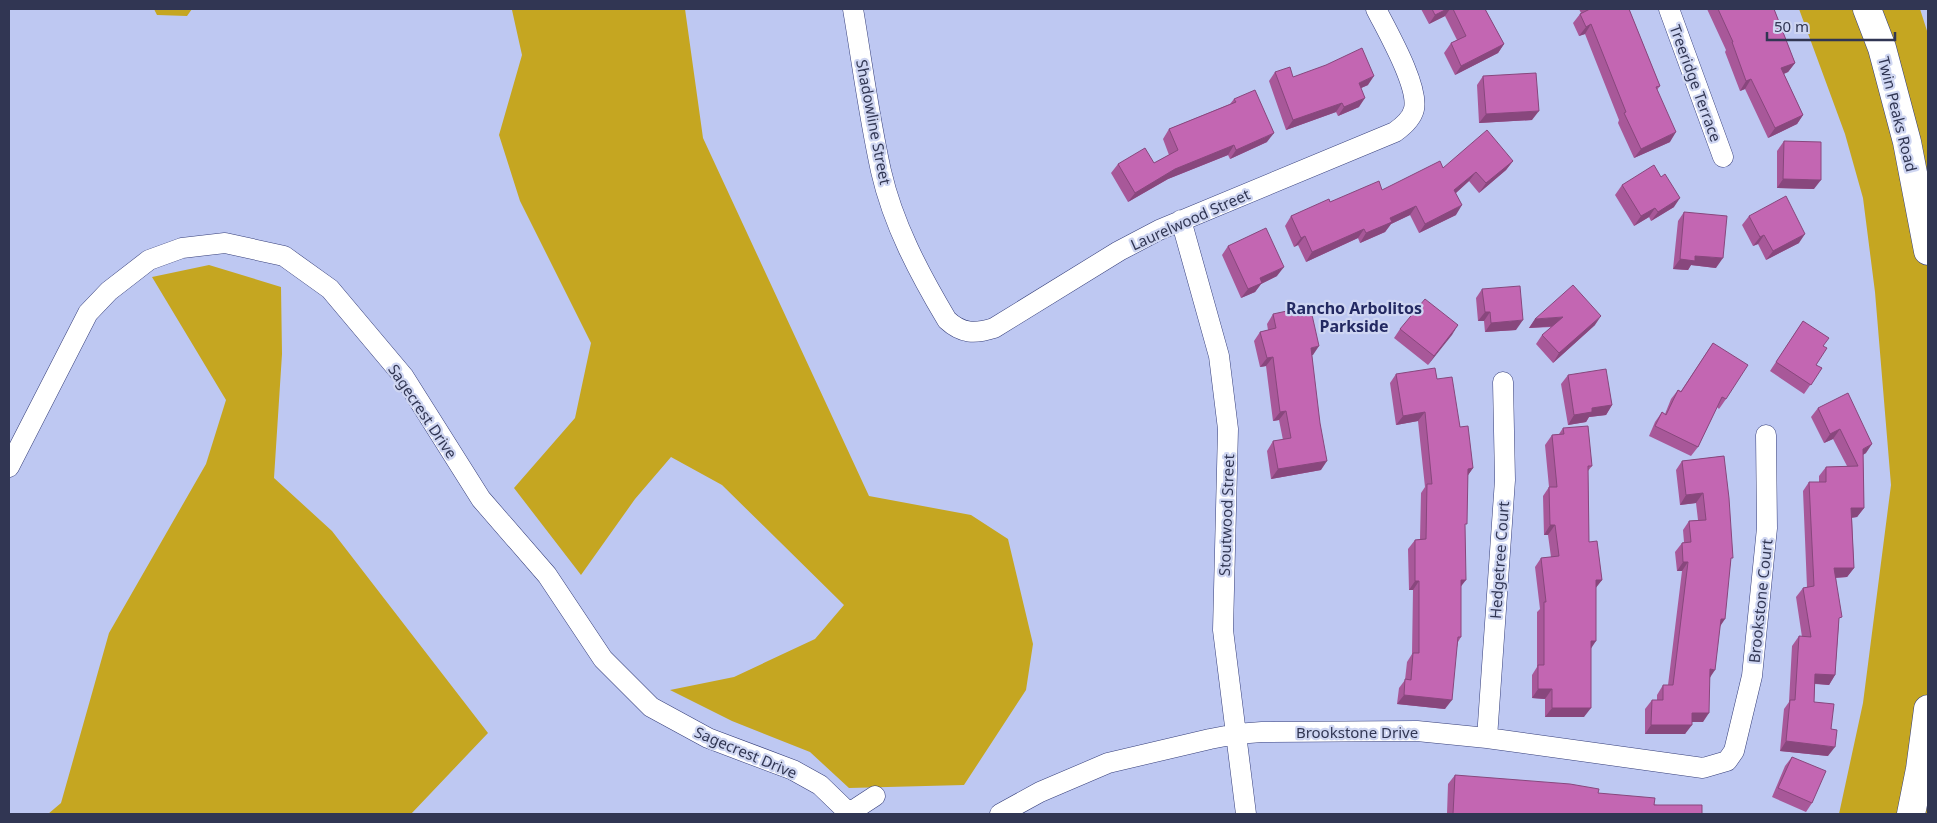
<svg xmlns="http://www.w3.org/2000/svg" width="1937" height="823" viewBox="0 0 1937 823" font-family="'Noto Sans',sans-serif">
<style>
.green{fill:#c5a621}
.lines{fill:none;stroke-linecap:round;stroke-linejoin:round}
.minor-casing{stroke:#353e7a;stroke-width:21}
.primary-casing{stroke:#353e7a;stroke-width:29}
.minor{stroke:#fff;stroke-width:20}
.primary{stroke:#fff;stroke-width:28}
.wall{fill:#a85899}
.shaded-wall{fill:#88477d}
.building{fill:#c366b2;stroke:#88477d}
.labels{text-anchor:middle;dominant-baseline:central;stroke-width:4.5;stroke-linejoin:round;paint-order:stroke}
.street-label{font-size:15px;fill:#313653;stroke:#cfd6f2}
.neighbourhood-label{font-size:16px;font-weight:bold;fill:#232962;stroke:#cfd6f2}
</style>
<rect width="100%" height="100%" fill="#bec8f2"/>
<path class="green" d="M154,9H192L187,16L157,15Z
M492,9H685L703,138L869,496L971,515L1008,539L1033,644L1026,690L964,785L849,788L810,752L732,721L670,690L734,677L815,639L844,605L722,485L671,457L635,499L581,575L514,488L575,418L591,343L520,201L499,135L522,55L512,10Z
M1799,9H1920L1928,34V814H1839L1863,703L1891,485L1875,292L1863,198L1845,134Z
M209,265L281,287L282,354L274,478L332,531L488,733L411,814H48L61,803L109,633L206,464L226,400L152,277Z"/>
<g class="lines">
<defs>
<path id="minor" d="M853,9C862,62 869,117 881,171C893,224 919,273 947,320C962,334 975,334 994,328L1119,251L1159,230L1395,132C1402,127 1412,118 1414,109C1419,86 1387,31 1376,9
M1669,9L1723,157
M1181,220L1219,356L1228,429L1223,630L1246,814
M9,467L88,313L109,291L149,260L182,248L225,243L284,256L330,289L404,377L481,499L547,575L603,659L651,707L708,738L793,770L820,785L850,814
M1487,738L1505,480L1503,382
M849,813L875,796
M1000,814L1040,792L1108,763L1210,739L1236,734L1262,732L1417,731L1487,738L1703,768L1727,761L1734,751L1752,676L1767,528L1766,435"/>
<path id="primary" d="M1867,9L1882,48L1907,142L1928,251
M1911,814L1920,769L1928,709"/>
</defs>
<use href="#minor" class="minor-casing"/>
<use href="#primary" class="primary-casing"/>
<use href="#minor" class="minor"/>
<use href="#primary" class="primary"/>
</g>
<path class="wall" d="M1421,9H1485L1504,44L1498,53L1455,75L1444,53L1451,43L1457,40L1445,16L1429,24Z
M1579,9H1629L1660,86L1657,90L1670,142L1634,158L1618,123L1619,120L1585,34L1579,36L1573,23L1580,14L1581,13Z
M1707,9H1774L1795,63L1788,72L1784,74L1803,115L1797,124L1768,138L1745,89L1740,91L1725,52L1726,50Z
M1275,72L1293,77L1368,85L1361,88L1359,107L1338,116L1336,112L1286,130L1269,81Z
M1483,76L1532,120L1479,123L1477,85Z
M1234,99L1267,142L1230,159L1228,155L1168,179L1128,202L1111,173L1118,164L1154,163L1169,155L1163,139L1169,129L1230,104Z
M1784,141L1814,189L1777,188V151Z
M1513,161L1506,170L1479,193L1469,181L1456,193V215L1419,233L1410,215L1391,224L1385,232L1360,243L1358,238L1306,262L1298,245L1294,247L1285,226L1291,216L1330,202Z
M1622,185L1674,207L1651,221L1649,217L1634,226L1615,195Z
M1684,212L1716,268L1691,265L1688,270L1673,269L1678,221Z
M1749,216L1799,243L1766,260L1758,244L1753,246L1742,225Z
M1228,246L1277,276L1261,284L1255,292L1241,298L1222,255Z
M1482,289L1516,330L1485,332L1484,321H1478L1476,298Z
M1273,314L1313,355H1312L1321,470L1271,479L1267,451L1273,441L1283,440L1279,420L1273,421L1266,366L1260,367L1254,341L1260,332L1268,330L1267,324Z
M1535,319L1595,325L1553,363L1536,344L1542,335L1552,327L1529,328Z
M1803,321L1823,346L1816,365L1822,368L1804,394L1770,371Z
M1458,325L1428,365L1394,338L1400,329Z
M1713,343L1726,399L1719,409L1717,407L1698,447L1691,456L1649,436L1655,422L1662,412L1665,414L1671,399L1678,390L1681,391Z
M1396,374L1437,379L1460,427L1473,468L1468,475L1461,586V637L1458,642L1445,709L1397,704L1399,688L1405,680L1407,662L1412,654L1413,590H1409L1408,549L1415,540L1420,539L1421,493L1425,487L1418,421L1396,425L1390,383Z
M1568,375L1612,405L1606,415L1589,417L1586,422L1568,425L1561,384Z
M1818,408L1866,453L1863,455L1864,508L1857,517L1852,518L1854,568L1847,577L1836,578L1839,622L1835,675L1829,685L1815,684L1814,702L1828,756L1780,751L1784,709L1789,702L1792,646L1799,636L1802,637L1796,597L1803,588L1807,587L1803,491L1809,482H1819V476L1826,467L1847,466L1833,439L1824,443L1811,417Z
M1563,428L1592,466L1588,471L1589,542L1602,580L1596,587L1584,717H1545V699L1532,698V675L1537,667V612L1540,609L1535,567L1541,558L1551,557L1548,535H1544L1543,496L1549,487L1545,445L1552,435L1559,434Z
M1724,456L1731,561L1720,626L1710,678L1703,722H1692L1685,734H1645V709L1652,700H1657V695L1663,685H1668L1682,571H1677L1675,552L1682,543L1684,542L1683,530L1689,521L1698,520L1696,503L1680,505L1676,470L1682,461Z
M1792,757L1812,803L1806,812L1772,797L1785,766Z
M1455,775L1598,793L1702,814H1447L1448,784Z"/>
<path class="shaded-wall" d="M1447,9H1450L1445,16L1429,24L1435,15Z
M1591,24L1585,34L1579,36L1586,27Z
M1504,44L1498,53L1455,75L1461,66Z
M1795,63L1788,72L1775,77L1781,68Z
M1374,76L1368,85L1352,92L1359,83Z
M1751,79L1745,89L1740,91L1746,81Z
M1365,98L1359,107L1338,116L1344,107Z
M1342,103L1336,112L1286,130L1293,120Z
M1539,111L1532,120L1479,123L1486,114Z
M1803,115L1797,124L1768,138L1775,128Z
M1676,132L1670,142L1634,158L1641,149Z
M1274,133L1267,142L1230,159L1236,150Z
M1234,145L1228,155L1168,179L1128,202L1135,193L1175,169Z
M1513,161L1506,170L1479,193L1486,183Z
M1476,172L1469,181L1448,200L1454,190Z
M1783,179L1821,180L1814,189L1777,188Z
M1680,198L1674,207L1651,221L1658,212Z
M1462,205L1456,215L1419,233L1425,224Z
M1416,206L1410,215L1391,224L1385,232L1360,243L1366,233L1390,218Z
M1655,208L1649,217L1634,226L1641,216Z
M1364,229L1358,238L1306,262L1312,252Z
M1805,234L1799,243L1766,260L1773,251Z
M1764,235L1758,244L1753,246L1760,237Z
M1305,236L1298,245L1294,247L1301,238Z
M1695,256L1723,258L1716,268L1691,265L1688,270L1673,269L1680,259Z
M1284,267L1277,276L1261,284L1255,292L1241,298L1248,289L1260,278Z
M1485,312H1490L1484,321H1478Z
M1601,316L1595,325L1553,363L1559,353Z
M1563,317L1556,326L1529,328L1535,319Z
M1523,320L1516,330L1485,332L1491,323Z
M1458,325L1452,335L1428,365L1434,356Z
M1319,346L1313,355L1304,357L1311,348Z
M1273,357L1266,366L1260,367L1267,358Z
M1612,405L1606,415L1589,417L1586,422L1568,425L1574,415L1592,408Z
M1286,411L1279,420L1273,421L1280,412Z
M1425,412L1418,421L1396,425L1403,416Z
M1840,429L1833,439L1824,443L1830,434Z
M1872,444L1866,453L1856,458L1863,449Z
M1327,461L1321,470L1271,479L1278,469Z
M1473,468L1466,478L1468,469Z
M1703,493L1696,503L1680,505L1686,495Z
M1851,508H1864L1857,517L1845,518Z
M1550,525H1555L1548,535H1544Z
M1683,562H1688L1682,571H1677Z
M1834,568H1854L1847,577L1828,578Z
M1461,580H1466L1459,589Z
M1596,580H1602L1595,589Z
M1415,581H1419L1413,590H1409Z
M1721,619H1725L1719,628Z
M1591,641H1596L1590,650Z
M1710,669L1715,670L1709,679Z
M1815,674L1835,675L1829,685L1809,683Z
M1538,689H1552L1545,699L1532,698Z
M1404,695L1452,700L1445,709L1397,704Z
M1552,708H1591L1584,717H1545Z
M1692,713H1709L1703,722H1686Z
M1651,725H1692L1685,734H1645Z
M1786,741L1835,747L1828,756L1780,751Z"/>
<path class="building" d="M1432,9H1447L1435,15Z
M1453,9H1485L1504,44L1461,66L1451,43L1466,36Z
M1590,9H1629L1660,86L1656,87L1676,132L1641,149L1624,113L1626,112L1591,24L1586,27L1580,14Z
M1718,9H1774L1795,63L1781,68L1803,115L1775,128L1751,79L1746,81L1732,42H1733Z
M1362,48L1374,76L1359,83L1365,98L1344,107L1342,103L1293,120L1275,72L1290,67L1293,77L1326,65Z
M1536,73L1539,111L1486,114L1483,76Z
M1255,90L1274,133L1236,150L1234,145L1175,169L1135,193L1118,164L1145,148L1154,163L1178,150L1169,129L1236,102L1234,99Z
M1487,130L1513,161L1486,183L1476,172L1454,190L1462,205L1425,224L1416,206L1390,218L1392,222L1366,233L1364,229L1312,252L1305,236L1301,238L1291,216L1329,199L1330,202L1379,181L1382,190L1440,161L1443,168Z
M1784,141L1821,142V180L1783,179Z
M1654,165L1661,177L1665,174L1680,198L1658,212L1655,208L1641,216L1622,185Z
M1786,196L1805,234L1773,251L1764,235L1760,237L1749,216Z
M1684,212L1727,216L1723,258L1695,256V261L1680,259Z
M1266,228L1284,267L1260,278L1262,283L1248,289L1228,246Z
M1573,285L1601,316L1559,353L1542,335L1563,317L1535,319Z
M1520,286L1523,320L1491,323L1490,312H1485L1482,289Z
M1425,299L1458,325L1434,356L1400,329Z
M1310,306L1319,346L1311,348L1320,423L1327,461L1278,469L1273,441L1291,438L1286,411L1280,412L1273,357L1267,358L1260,332L1276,328L1273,314Z
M1803,321L1829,338L1823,346L1827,348L1816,365L1822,368L1811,385L1776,362Z
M1713,343L1748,365L1726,399L1722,397L1698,447L1655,426L1662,412L1666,415L1678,390L1681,392Z
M1435,368L1437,379L1452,377L1460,427L1468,426L1473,468L1468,469L1467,524H1465L1466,580H1461V637H1458L1452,700L1404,695L1405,679L1411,680L1413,653H1419V581H1415V540L1426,539L1427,484H1432L1425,412L1403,416L1396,374Z
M1606,369L1612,405L1592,408V412L1574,415L1568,375Z
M1848,393L1872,444L1863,449L1864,508H1851L1854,568H1834L1842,617L1839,618L1835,675L1815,674L1814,702L1834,704L1831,729L1837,730L1835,747L1786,741L1790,700H1795L1799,636L1811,637L1803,588L1814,586L1809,482H1826V467L1858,466L1840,429L1830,434L1818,408Z
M1588,426L1592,466H1588L1589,542L1597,541L1602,580H1596V641H1591V708H1552V689H1538V665H1544V602H1546L1541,558L1559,556L1555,525H1550L1549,487H1557L1552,435L1564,434L1563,428Z
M1724,456L1729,498L1733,558H1731L1725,619H1721L1715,670L1710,669L1709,713H1692V725H1651L1652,700H1663V685H1673L1688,562H1683L1682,543L1691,542L1689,521L1706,520L1703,493L1686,495L1682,461Z
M1792,757L1826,771L1812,803L1778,788Z
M1455,775L1570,784L1599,789L1598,793L1655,798L1654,805H1702V814H1453Z"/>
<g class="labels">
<g class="street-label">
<text transform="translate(1696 83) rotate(70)">Treeridge Terrace</text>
<text transform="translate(1898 114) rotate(76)">Twin Peaks Road</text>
<text transform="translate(874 122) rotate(79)">Shadowline Street</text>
<text transform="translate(1190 219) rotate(-24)">Laurelwood Street</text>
<text transform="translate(423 411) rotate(56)">Sagecrest Drive</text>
<text transform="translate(1226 515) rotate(-88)">Stoutwood Street</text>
<text transform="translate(1499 560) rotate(-86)">Hedgetree Court</text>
<text transform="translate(1760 601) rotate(-84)">Brookstone Court</text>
<text x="1357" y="732">Brookstone Drive</text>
<text transform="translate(746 752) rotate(23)">Sagecrest Drive</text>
</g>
<g class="neighbourhood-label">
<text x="1354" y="308">Rancho Arbolitos<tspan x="1354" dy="18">Parkside</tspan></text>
</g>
</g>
<rect width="1937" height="823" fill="none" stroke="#313653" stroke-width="20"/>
<path d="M1767 32v8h128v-8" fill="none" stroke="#313653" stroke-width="2.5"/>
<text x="1774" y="32" font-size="15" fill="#313653" stroke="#cfd6f2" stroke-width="4" paint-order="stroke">50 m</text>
</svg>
